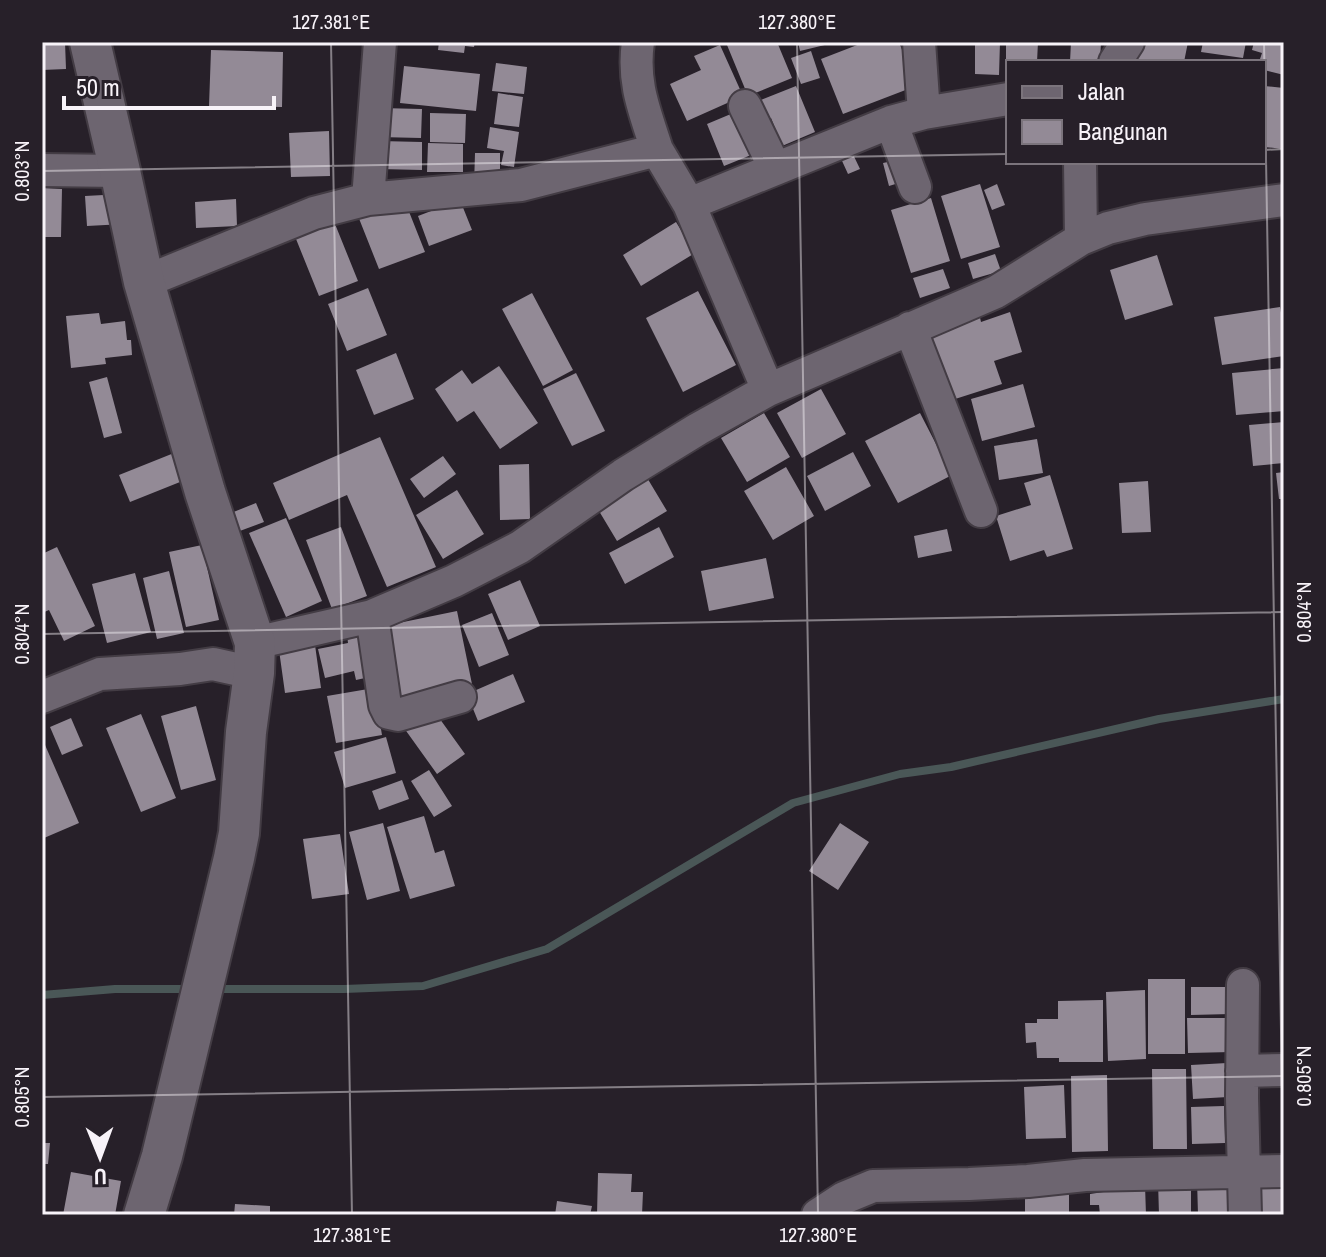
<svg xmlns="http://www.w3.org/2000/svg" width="1326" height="1257" viewBox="0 0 1326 1257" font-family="'Archivo Narrow',sans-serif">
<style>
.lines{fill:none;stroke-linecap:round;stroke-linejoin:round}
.stream{stroke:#4a5757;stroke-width:8}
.building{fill:#938a96}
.minor-casing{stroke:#433c44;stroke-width:36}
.tertiary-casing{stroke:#433c44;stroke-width:44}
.minor{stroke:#6d6570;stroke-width:32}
.tertiary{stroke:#6d6570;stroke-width:40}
.ticks{fill:none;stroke:#f8f3f9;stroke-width:2;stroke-opacity:0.45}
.neatline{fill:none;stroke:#f8f3f9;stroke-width:3}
.ticks-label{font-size:20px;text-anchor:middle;fill:#f8f3f9}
</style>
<rect width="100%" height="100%" fill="#272029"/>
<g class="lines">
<path class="stream" d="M213,989H344L423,986L547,949L793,803L900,774L951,767L1159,719L1284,699
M42,995L115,989H192"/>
</g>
<path class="building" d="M42,42H65L66,69L42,70Z
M439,42H475L474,47L465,46L464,53L438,50Z
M735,42H777L792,78L748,96L727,45Z
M798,42H832L833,43L800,51Z
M865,42H899L916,86L843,114L821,59Z
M975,42H1000L999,75L975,74Z
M1006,42H1038L1037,62H1006Z
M1071,42H1101L1100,62H1070Z
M1134,42H1188L1184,62H1144L1130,59Z
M1203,42H1246L1243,58L1201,52Z
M1254,42H1284V75L1264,70V62H1259L1262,53L1252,50Z
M720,45L743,96L687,121L670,84L701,70L694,56Z
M211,50L283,52L282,107L209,106Z
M811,51L820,78L801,84L791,58Z
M496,63L527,67L524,94L492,91Z
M404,66L480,74L476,111L400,103Z
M796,86L815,132L782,146L771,118L761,122L753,103Z
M1264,86L1284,88V149L1264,147Z
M498,93L523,97L519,127L494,124Z
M380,108L422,109L421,138L379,137Z
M738,111L756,153L724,166L707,124Z
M430,113L466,114L465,143L430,142Z
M490,127L519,132L514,167L501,165L504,151L487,148Z
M329,131L330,176L291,177L289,133Z
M380,141L422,142V170L380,169Z
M428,143L463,144V172H427Z
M850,148L860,169L848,174L838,152Z
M475,153H500V187L474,186Z
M897,160L902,182L889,186L883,163Z
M980,184L1000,247L961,259L941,196Z
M997,184L1005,205L992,210L984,190Z
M42,188L62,189L61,237H42Z
M122,194L124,224L87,226L85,196Z
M931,198L950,261L911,273L891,210Z
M236,199L237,226L196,228L195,202Z
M404,199L425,252L379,269L358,216Z
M460,200L472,230L429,246L418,216Z
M333,219L358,281L319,296L294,234Z
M676,222L695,253L641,286L623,255Z
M995,254L1001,271L973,279L968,263Z
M1157,255L1173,305L1125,320L1110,270Z
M943,269L950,288L920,298L913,278Z
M368,288L387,335L347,351L328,304Z
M698,291L736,365L683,392L646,318Z
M532,293L573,370L543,386L502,309Z
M1280,307L1284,330V356L1222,365L1214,317Z
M1010,312L1022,352L994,361L1002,384L952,400L929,330L979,313L981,322Z
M99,313L101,324L125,321L127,340H131L132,355L105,358L106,364L71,368L66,316Z
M396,353L414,399L374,415L356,370Z
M499,366L538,423L500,449L474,411L457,422L435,389L462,370L472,384Z
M1284,368V411L1236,415L1232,373Z
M576,373L605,431L572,446L543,389Z
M107,377L122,433L104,438L89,382Z
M1023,384L1035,427L982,441L971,399Z
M821,389L846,434L802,458L777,413Z
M764,413L790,457L747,482L721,438Z
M920,413L952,475L898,503L865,441Z
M1284,422V463L1253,466L1249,425Z
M380,437L436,567L387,587L347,495L289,520L273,483Z
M1037,439L1043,473L999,480L994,446Z
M853,452L871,486L825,511L807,476Z
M174,453L185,480L130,502L119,475Z
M443,456L456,474L424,498L410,479Z
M529,464L530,519L500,520L499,465Z
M786,467L814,516L773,540L744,491Z
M1284,472V499H1279L1276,473Z
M1050,475L1073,549L1047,557L1044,550L1010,561L996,516L1031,505L1024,483Z
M646,476L667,511L617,541L596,506Z
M1148,481L1151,532L1122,533L1119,483Z
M457,490L484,534L443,559L416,515Z
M256,503L264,522L229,535L221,517Z
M286,518L322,601L286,617L249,533Z
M341,527L367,596L332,609L306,540Z
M659,527L674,557L625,584L609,553Z
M947,529L952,551L918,558L914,536Z
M202,545L219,620L186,627L169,552Z
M57,547L95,626L64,641L49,610L42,613V554Z
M766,558L774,598L709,611L701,571Z
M169,571L184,633L157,639L143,578Z
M135,573L151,632L107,643L92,584Z
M520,580L540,626L508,640L488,594Z
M457,611L473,689L395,705L379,627Z
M492,613L509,655L479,667L462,625Z
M364,631L374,676L356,680L354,671L325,678L318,649L348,643L347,635Z
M315,645L321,688L285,693L279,650Z
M513,674L525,702L478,721L467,694Z
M374,688L382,735L336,743L327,696Z
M196,706L216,780L181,790L161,716Z
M432,708L465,754L437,774L404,728Z
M141,714L176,798L141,812L106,728Z
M71,718L83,746L62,755L50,727Z
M386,737L396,773L345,788L334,752Z
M42,738L79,823L44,838L42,833Z
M429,770L452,806L434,817L411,781Z
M402,780L409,799L379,810L372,791Z
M424,816L435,853L444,850L455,886L410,899L387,827Z
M383,823L400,891L367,900L349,832Z
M840,823L869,842L838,890L809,871Z
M340,834L349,894L312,899L303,839Z
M1148,979H1185V1054H1148Z
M1191,987H1231V1014L1191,1015Z
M1145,990L1146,1059L1108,1061L1106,992Z
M1103,1000V1062H1059V1058H1037L1036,1042L1026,1043L1025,1023H1037V1019H1058V1001Z
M1187,1018H1231L1232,1052L1188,1053Z
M1227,1063L1228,1097L1193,1099L1191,1065Z
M1152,1069H1186L1187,1149H1153Z
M1107,1075L1108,1151L1072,1152L1071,1076Z
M1064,1085L1066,1138L1026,1139L1024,1087Z
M1224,1106L1225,1143L1192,1144L1191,1107Z
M42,1143H50L48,1164H42Z
M71,1172L121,1181L115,1215H63Z
M598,1173L632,1174L631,1192H643L642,1215H597Z
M1231,1178L1233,1215H1198L1197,1179Z
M1158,1181H1191V1215H1159Z
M1284,1182V1215H1255L1254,1183Z
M1145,1185L1146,1215H1100L1099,1205H1090V1194L1110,1191V1186Z
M1025,1192H1069V1215H1025Z
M557,1201L592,1206L590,1215H555Z
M235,1204L270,1206V1215H234Z"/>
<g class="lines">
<defs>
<path id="minor" d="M638,42C632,83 645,112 657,150
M919,42L924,113
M1115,62L1128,42
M745,106L775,168
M891,122L915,187
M1080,162L1081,239
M42,170L120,171
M368,199L380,42
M689,204L891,122L924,113L1008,99
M144,282L314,213L368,199L521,185L657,150L689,204L768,390L698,429L623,475L520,547L454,581L372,616L255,643
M910,328L981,511
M768,390L996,292L1081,239L1108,228L1145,219L1284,200
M372,616L385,705L389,713L398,715L460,697
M42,697L100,674L180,669L213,664L254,673
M1243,985L1242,1098L1245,1215
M1242,1071L1284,1070
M818,1215L844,1198L873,1186L969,1184L1028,1181L1085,1175L1284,1171"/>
<path id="tertiary" d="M90,42L120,171L144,282L205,492L255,643L254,673L246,732L239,833L234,858L162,1156L144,1215"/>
</defs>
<use href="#minor" class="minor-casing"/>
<use href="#tertiary" class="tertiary-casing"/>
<use href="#minor" class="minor"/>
<use href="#tertiary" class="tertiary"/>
</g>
<path class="ticks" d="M331,42L352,1215M797,42L818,1215M1264,42L1284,1205M1264,150L1284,149M42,171L1008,154M42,634L1284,612M42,1097L1284,1076"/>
<rect width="1326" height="1257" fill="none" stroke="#272029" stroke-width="88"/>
<rect x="1006" y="60" width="260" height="104" fill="#272029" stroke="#7b747c" stroke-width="2"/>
<rect x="1022" y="86" width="40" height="12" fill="#6d6570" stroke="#7b747c" stroke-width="2"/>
<text x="1078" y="100" font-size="24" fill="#f8f3f9">Jalan</text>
<rect x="1022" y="120" width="40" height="24" fill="#938a96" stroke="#7b747c" stroke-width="2"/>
<text x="1078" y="140" font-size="24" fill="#f8f3f9">Bangunan</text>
<g transform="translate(100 1157) rotate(179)" stroke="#272029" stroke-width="6" paint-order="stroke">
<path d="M0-6L14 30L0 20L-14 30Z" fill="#f8f3f9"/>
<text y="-12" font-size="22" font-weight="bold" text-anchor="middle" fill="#f8f3f9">U</text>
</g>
<path d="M64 96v12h210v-12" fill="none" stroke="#f8f3f9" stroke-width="4"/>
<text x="76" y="96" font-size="24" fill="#f8f3f9" stroke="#272029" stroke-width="6" paint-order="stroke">50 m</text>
<rect x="44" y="44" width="1238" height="1169" class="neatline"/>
<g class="ticks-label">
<text x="331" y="29">127.381°E</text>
<text x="797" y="29">127.380°E</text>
<text transform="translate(22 171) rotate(-90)" y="7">0.803°N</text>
<text transform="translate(1304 612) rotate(-90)" y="7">0.804°N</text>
<text transform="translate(22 634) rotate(-90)" y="7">0.804°N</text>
<text transform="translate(1304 1076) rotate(-90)" y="7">0.805°N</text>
<text transform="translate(22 1097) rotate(-90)" y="7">0.805°N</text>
<text x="352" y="1242">127.381°E</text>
<text x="818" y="1242">127.380°E</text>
</g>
</svg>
